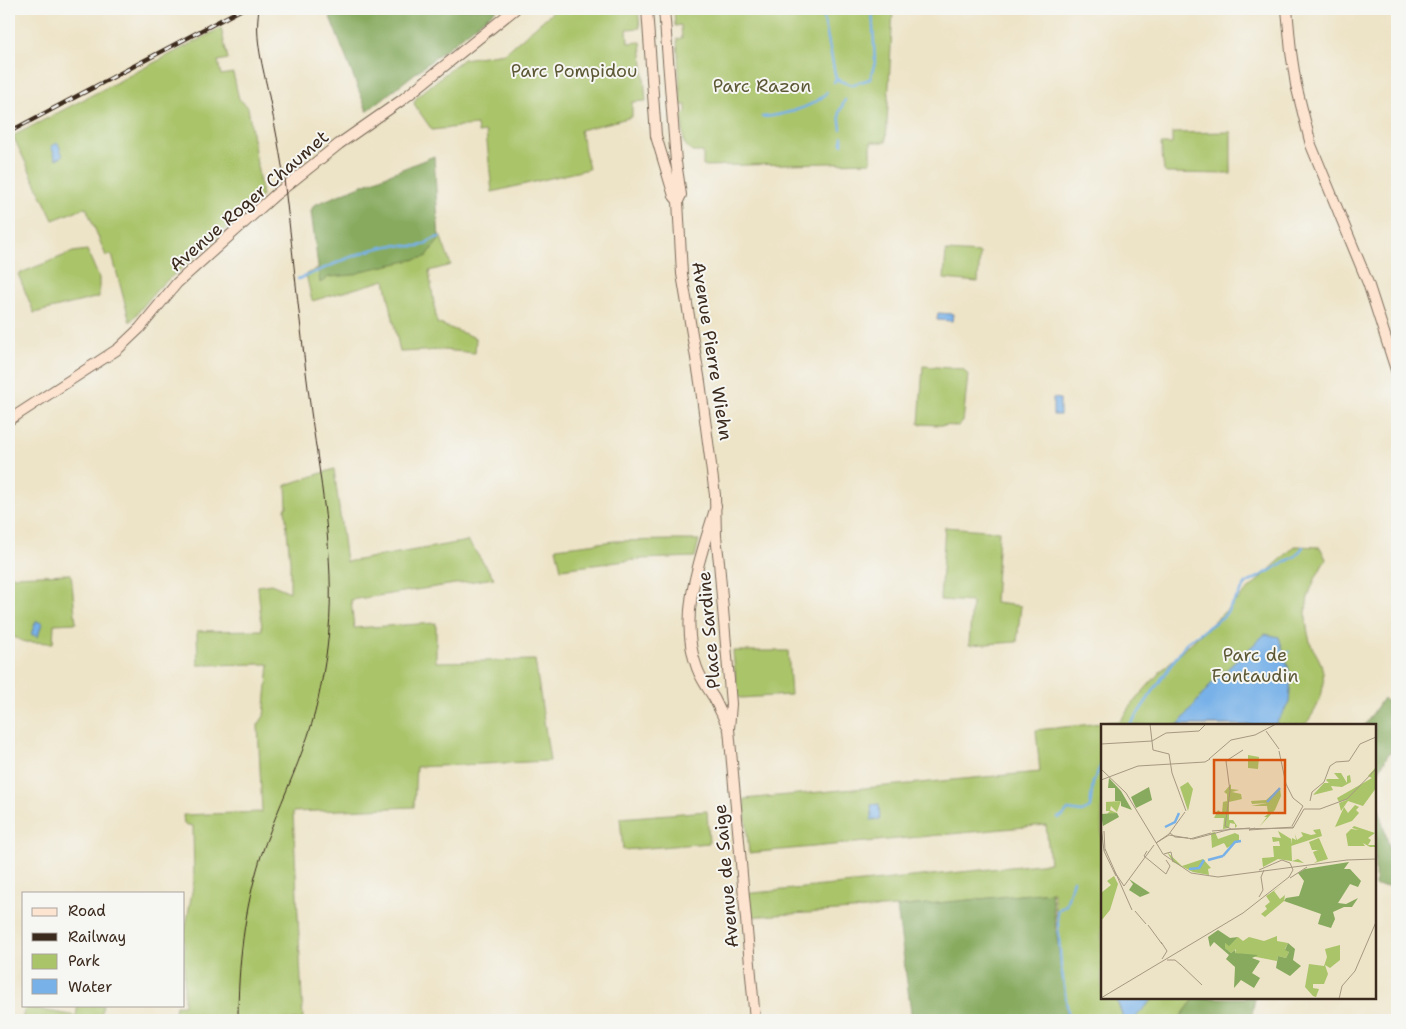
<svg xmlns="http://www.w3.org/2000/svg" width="1406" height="1029" viewBox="0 0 1406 1029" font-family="'Shantell Sans',sans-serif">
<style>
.green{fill:#aac46a;stroke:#727744}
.forest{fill:#87aa5e;stroke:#616a3e}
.water{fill:#77b1e8;stroke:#596e83}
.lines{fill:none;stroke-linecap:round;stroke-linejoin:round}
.stream{stroke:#77b1e8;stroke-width:2.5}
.secondary-casing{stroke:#796b59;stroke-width:12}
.secondary{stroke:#fde4d1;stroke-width:10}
.tram{stroke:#3b2a1e;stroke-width:1}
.rail-casing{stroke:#3b2a1e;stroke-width:4.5}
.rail{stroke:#f6f6f2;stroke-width:2.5;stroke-dasharray:8;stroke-linecap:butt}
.labels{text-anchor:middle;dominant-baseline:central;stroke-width:4;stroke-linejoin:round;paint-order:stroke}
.park-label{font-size:18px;fill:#5c5835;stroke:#f6f6f2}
.street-label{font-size:18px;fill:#3b2a1e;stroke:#f6f6f2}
.inset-river{fill:none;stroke:#77b1e8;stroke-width:2.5}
.inset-road{fill:none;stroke:#a69983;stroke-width:1}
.view{fill:#d7540e;fill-opacity:0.15;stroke:#d7540e;stroke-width:2.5}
.inset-edge{fill:none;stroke:#3b2a1e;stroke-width:2.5}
</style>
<rect width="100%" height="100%" fill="#f6f6f2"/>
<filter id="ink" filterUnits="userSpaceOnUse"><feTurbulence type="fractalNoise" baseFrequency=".02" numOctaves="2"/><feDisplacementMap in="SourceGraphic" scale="10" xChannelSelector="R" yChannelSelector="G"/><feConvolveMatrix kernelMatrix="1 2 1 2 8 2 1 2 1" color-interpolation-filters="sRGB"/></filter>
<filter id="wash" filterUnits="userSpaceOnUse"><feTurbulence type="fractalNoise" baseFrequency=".0096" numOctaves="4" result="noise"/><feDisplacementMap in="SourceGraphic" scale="20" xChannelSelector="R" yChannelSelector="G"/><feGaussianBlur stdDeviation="1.12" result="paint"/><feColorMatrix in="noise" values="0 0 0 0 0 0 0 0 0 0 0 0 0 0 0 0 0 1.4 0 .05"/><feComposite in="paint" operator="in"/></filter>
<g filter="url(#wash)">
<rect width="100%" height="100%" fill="#ede3c6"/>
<path class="green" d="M556,9H638L640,28L627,29L628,43L641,42L646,101L632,102V117L580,130L589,169L492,192L486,132L478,133L477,125C467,126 465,126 458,126V127L432,130L416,107L414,103L417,97L463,59L505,53Z
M674,9H893L886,142H871V162L703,166V152H692L684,143L682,114L686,113V105H681L677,39L682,38L681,25L675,26Z
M221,28L228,59L218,61L221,75L233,73L239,99L248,107L262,196L200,253L159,287L130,322L112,255L106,256L86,207L53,220L13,136Z
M1231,132V174L1166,173L1164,171L1161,144H1172V133Z
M440,235L451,265L429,271L437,323L476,338L475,353L443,350L400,352L385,280L312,301L306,274L335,261Z
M87,250L99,278V297L34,313L18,274L73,252Z
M946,251L980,253L978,282L944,279Z
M923,366L963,369L968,375L963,422L958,426L919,424Z
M334,469L346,562L468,541L494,578L351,600L354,628L436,623V662L535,660L550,761L416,767L414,807L293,812L303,1020H174L176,1005H184V936L194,881L193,826L184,824L183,815L262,812L258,725L264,716L269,664L198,665L197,631L262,630L258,586L271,584L290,592V561L285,508L287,507L286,485Z
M945,527L999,531L995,603L1021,606L1017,642L969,645L972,602L940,600Z
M673,540H699L695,557L642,559L561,569L556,548L615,541Z
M1295,546L1320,547L1326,559C1317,575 1306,593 1306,613C1306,624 1308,637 1312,647C1315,652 1319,658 1321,664C1328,687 1319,707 1305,725H1102V998H1195L1178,1020H1068L1053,892L897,907L746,917L744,894L1050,863L1046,825L749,853L744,799L1040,772L1036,730L1120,721L1136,699L1161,671Z
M71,574L76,623L54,624L53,643L25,642L9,635V576Z
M733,651H788L791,695L740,698L737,695Z
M1397,686V712L1387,701Z
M707,811L709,843L623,850L620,818Z
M78,1005H103L100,1020H22L25,1007L76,1016Z"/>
<path class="forest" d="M347,9H497L367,111L330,17Z
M434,156L439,240L426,257L366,270L353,275L329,277L320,283L311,211L314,205Z
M1383,698L1397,712V751L1389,753L1375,778V725H1365Z
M1375,796L1397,875V887L1375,886Z
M1051,892L1068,1020H912L897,907Z
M1195,998H1255L1251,1020H1178Z"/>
<path class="water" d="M58,143L63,156L56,159L51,146Z
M938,313L953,314L952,321L937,320Z
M1053,398L1060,399V415H1053Z
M36,621L42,623L38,637L31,634Z
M1265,634L1279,637L1291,677L1289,703L1275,725H1178L1212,683Z
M879,804L880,819L871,820L872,817L871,805Z
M1116,998H1154L1133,1020H1124Z"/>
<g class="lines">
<path class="stream" d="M822,9L836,79
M834,82L836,79L851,85L870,79L875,62L872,9
M762,117C780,116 816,107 827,92
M841,129L839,113L845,100
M842,137V144
M298,279C328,268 356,252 388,246C399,243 413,249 423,245C430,242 431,238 440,237
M1283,656L1289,652
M1130,725L1186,643L1224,616L1246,584L1296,556L1303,547
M1058,818L1063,816L1068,810L1082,812L1090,808L1093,782L1102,763
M1069,1020L1061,965L1057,911L1066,905L1073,880"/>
</g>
</g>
<g filter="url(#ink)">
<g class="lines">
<defs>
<path id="secondary" d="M647,9L656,136L674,196L678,201
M664,9L676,162L681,195L678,201L682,274L700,382L715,495L716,536L719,562L731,704L729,729C724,719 719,708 714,698C708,689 701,679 697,668C677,615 701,557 716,506
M1287,9L1291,52L1296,85L1311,145L1368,283L1397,373
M9,420L118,349L140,328L177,283L275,195L339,144L402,100L515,9
M729,729L755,1020"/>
</defs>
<use href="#secondary" class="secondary-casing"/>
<use href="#secondary" class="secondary"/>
<path class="tram" d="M238,1020C238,965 244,910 261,856C273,820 290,785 303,749C316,717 322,683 327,649C337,571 322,490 311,412C301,337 294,262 285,187C281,156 275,126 269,96C263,67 254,39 259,9"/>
<defs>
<path id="rail" d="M9,132L242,9"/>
</defs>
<use href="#rail" class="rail-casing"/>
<use href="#rail" class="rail"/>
</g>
</g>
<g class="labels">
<g class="park-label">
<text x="574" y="71">Parc Pompidou</text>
<text x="762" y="86">Parc Razon</text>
<text x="1255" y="655">Parc de<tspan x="1255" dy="21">Fontaudin</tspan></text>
</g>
<g class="street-label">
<text transform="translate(249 201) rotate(-41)">Avenue Roger Chaumet</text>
<text transform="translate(712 351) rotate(81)">Avenue Pierre Wiehn</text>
<text transform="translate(709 630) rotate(-95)">Place Sardine</text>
<text transform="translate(726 876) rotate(-95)">Avenue de Saige</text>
</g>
</g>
<g transform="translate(1101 724)">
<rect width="275" height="275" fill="#ede3c6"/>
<path d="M147,31L158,33L157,45L147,44ZM275,43V64L262,82L247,77L240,87L238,79L248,75L238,78L236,74L271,54L267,52ZM233,49H240L246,59V52L249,51L250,58L241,63L230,62L232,66L212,71L223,59H228L225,56L226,55H238ZM87,58L92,65L87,87L79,63ZM130,60V65L138,66L131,68L140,70L141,75L128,78V96H132L136,102L134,104V100L129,99L128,104L122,105L123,94H113L117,86L121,89L122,78L126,77V70L123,68ZM179,64L180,72L174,86L158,103L166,93H163L167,90L166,82H150L166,79L151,80L150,77L165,76ZM20,77L16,88L10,82L9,86L16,89L5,91L9,87H5V78ZM254,81L258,83L255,86L258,89L251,97L234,103L243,83L247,89ZM253,102L274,109L267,114L270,116L267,121H275V123H269L262,119L264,122H247L245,110L250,105L258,106L251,104ZM219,105L221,112L190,122L191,114L195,116L194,110L196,116L202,112L200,108L210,111L215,110L212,106ZM177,107L190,115L191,137L197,135L203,139L177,135L162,143L161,134L173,133L172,122H179L178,117L172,118L171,113L180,114ZM114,108L117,115L134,109L138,111V117L126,124L123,119L111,124L110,109ZM218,114L227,135L213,139L216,137L212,128L217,126H211L208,118ZM66,128L81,142L102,135L110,144L107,145L108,151L92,148L72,138ZM13,152L17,160L9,186L0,197V169L10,161L6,157ZM181,161L173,167L179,175L184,171L183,177L164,193L160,190L166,185L164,182L169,178L165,172ZM176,212V217L187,219L184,225L188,228L185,234L177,232L176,237L134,229L135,225L130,229L124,224V219L128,221L137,213L142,217L148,213L163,217ZM239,221V236L229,244L224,241L227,250L223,260H212V264L218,265L215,273L212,272L204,263L208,240L223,242L226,233L224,225Z" fill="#aac46a"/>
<path d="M8,54L20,67L31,86L20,82V77H14V64H7ZM48,63L51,76L35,84L30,73ZM16,89L18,93L2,102L0,90ZM248,138L243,145H249L260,157L257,163L249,160L237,179L245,180L257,174L251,183H243L232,188L234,195L230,204L217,200L220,190L183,177L185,174L198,172L203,157L197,149L204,145ZM28,155L49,169L39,173L28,166L32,160ZM117,206L129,214L137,213L128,222L124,219V224L130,229L134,226V229L157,231L151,234L159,237L151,249L159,254L153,264L140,256L133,264L134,243L125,235L128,231L113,218L109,223L107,213ZM187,219L194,225L192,236L200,242L189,252L175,244L177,232L185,234L188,228L184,226Z" fill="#87aa5e"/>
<path class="inset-river" d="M166,78L179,64M64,103L74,98L78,89M122,132L134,118L140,117M107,136L122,132M88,145L98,144L103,136"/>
<path class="inset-road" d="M49,0L52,26L68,30L71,49L85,87M165,7L178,25M0,20L51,17L65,9L98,7L105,0M178,27L185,60L192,74L202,82M108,35L130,16L154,11L175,0M0,45L25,69L62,130L90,149L117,153L246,136L275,135M0,56L37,42L104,38L109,35M209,77L211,68L223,58L229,42L235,38L248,37L259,20L275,13M0,102L3,127L15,152M191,102L202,82M154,104L148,106L193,103M130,105L124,102L129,67L125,37L142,26M3,107L4,127M111,107L149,104M69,109L74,113L87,114M89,115L110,109M55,119L68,110L84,88M55,119L68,111L92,115L130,105L192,104L203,85H219L246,75L275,45M4,125L31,186M46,127L43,132L65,150M63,130L70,128L72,138M13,147L23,162L53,121M65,150L69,142L65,136M189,154L206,143M158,173L162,166L160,153L163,146M34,187L45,200M47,201L61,220M60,218L66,227L61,235M66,236H74L80,241M79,240L101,261M0,274L142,189L188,153L192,146L189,139L181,136L158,146M238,275L241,262L254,247L275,198"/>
<path class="view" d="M113,36H184V89H113Z"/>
<rect width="275" height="275" class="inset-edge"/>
</g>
<rect width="1406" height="1029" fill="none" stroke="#f6f6f2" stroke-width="30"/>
<rect x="22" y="892" width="162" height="115" fill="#f6f6f2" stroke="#aba49d"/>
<rect x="32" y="908" width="25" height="8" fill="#fde4d1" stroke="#aba49d"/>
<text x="68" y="916" font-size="15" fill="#3b2a1e">Road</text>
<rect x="32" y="933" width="25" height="8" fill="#3b2a1e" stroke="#aba49d"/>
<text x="68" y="942" font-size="15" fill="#3b2a1e">Railway</text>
<rect x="32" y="954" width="25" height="15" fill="#aac46a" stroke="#aba49d"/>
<text x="68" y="966" font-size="15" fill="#3b2a1e">Park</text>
<rect x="32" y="979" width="25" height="15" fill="#77b1e8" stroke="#aba49d"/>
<text x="68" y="992" font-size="15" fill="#3b2a1e">Water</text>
</svg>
